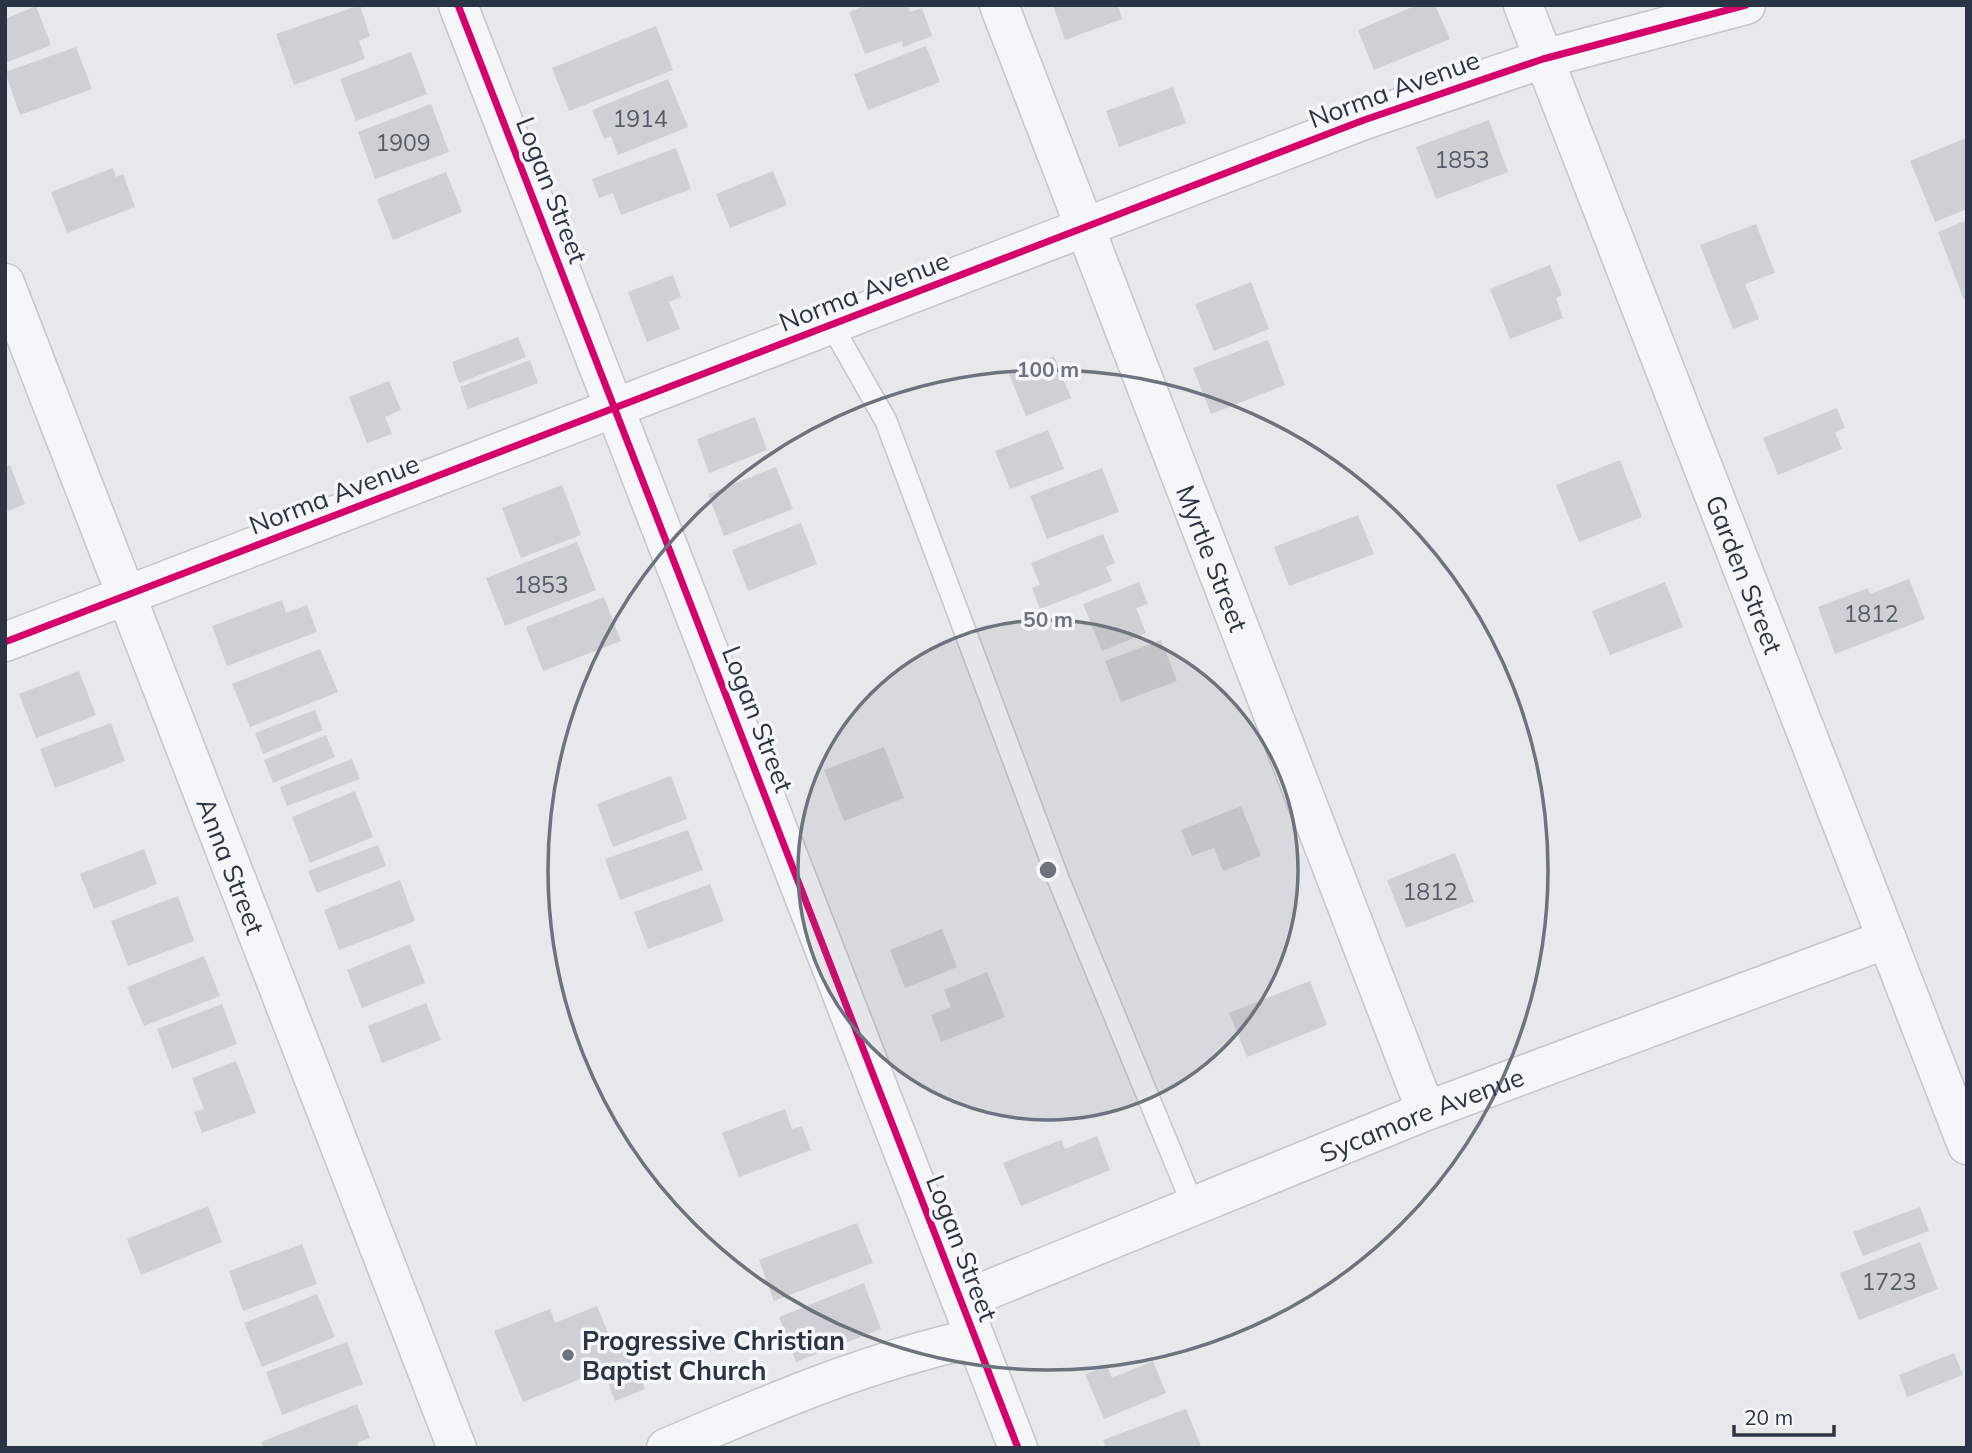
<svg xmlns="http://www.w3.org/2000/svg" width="1972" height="1453" viewBox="0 0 1972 1453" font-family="Mulish,sans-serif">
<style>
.building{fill:#ced0d3}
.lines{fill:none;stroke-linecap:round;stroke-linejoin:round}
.service-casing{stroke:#c4c6c8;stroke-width:24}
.minor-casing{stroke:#c4c6c8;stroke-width:41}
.service{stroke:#f5f6f7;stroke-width:21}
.minor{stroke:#f5f6f7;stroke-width:38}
.cycleway-casing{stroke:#f4f6f9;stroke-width:11}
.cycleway{stroke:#d6006c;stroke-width:7}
.ring{fill:none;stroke:#6c737f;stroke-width:3.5}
.poi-dot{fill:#6c737f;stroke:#f4f6f9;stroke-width:2.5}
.labels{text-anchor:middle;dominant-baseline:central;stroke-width:7;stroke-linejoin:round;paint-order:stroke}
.number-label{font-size:23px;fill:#545c69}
.street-label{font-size:26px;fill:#2b3445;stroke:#f4f6f9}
.poi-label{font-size:26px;font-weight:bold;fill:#2b3445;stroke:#f4f6f9;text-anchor:start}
.centre{fill:#6c737f;stroke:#f4f6f9;stroke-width:3.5}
.ring-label{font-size:21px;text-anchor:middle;font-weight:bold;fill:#6c737f;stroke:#f4f6f9;stroke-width:7;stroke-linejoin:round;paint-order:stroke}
</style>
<rect width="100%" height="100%" fill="#e6e8ea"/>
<path class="building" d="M360,5L370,36L359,41L365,59L294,85L276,34Z
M867,5H908L910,12L922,8L932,36L903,47L902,41L865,54L849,12Z
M1053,5H1118L1122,19L1065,40Z
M1417,5H1435L1450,39L1374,70L1358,30Z
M36,6L51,45L5,63V19Z
M656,26L673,70L569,111L552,68Z
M926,46L940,82L868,110L854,74Z
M76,47L92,89L20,115L5,72Z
M411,52L427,94L356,121L340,79Z
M668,79L688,127L618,155L611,136L604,139L592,110Z
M1173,87L1186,123L1119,147L1106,111Z
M431,104L449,152L375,179L358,132Z
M1489,120L1508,172L1436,199L1416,147Z
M1966,138L1967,209L1935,222L1910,161Z
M676,148L691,189L621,215L613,193L599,198L592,179Z
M113,168L116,177L123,174L135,207L67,233L51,192Z
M773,171L787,205L730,228L716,194Z
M446,172L462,212L393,240L377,199Z
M1967,220V298L1964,300L1938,232Z
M1756,224L1775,273L1745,284L1759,319L1733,329L1700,245Z
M1550,265L1562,295L1556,298L1563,318L1510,339L1490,289Z
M673,275L681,297L669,302L680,329L647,342L628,292Z
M1251,282L1269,329L1214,351L1195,304Z
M518,337L526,357L459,383L452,362Z
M1268,340L1285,385L1211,414L1193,368Z
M1054,356L1071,398L1026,416L1009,374Z
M530,360L538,383L468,409L460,387Z
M389,381L401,410L385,417L392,434L367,443L349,397Z
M1837,408L1845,428L1835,432L1842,449L1778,475L1763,438Z
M755,417L767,450L709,473L697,439Z
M1048,430L1064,469L1010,489L995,451Z
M1620,460L1642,517L1579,542L1556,485Z
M10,465L25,504L5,512V467Z
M776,467L793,509L724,536L708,494Z
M1102,468L1119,512L1047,539L1030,496Z
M562,485L581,535L521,558L502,508Z
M1358,515L1374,554L1289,586L1274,547Z
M801,523L817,564L748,591L732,550Z
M1103,534L1115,563L1106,567L1112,581L1040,609L1032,588L1040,585L1031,563Z
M577,542L596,590L505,626L486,578Z
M1909,579L1925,619L1835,654L1818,607L1868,588L1870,594Z
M1139,582L1148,604L1136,608L1146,633L1102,651L1083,604Z
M1665,582L1683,627L1610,655L1592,611Z
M604,597L621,641L543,671L526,627Z
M282,600L286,613L307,605L317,632L227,666L212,626Z
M1161,640L1177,681L1121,702L1105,661Z
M320,649L338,692L250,727L232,684Z
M79,671L96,715L36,738L19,694Z
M315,710L323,730L263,754L255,733Z
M111,723L125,761L55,788L40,749Z
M326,735L335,757L273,783L264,760Z
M884,747L904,798L844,821L824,770Z
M352,759L360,779L287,806L280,787Z
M671,776L687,819L613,847L597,804Z
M355,791L373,837L310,863L292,817Z
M1241,806L1261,856L1223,871L1214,848L1192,856L1181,830Z
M688,830L703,870L620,900L605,859Z
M378,845L386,866L317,893L308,871Z
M144,849L157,884L94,909L80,874Z
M1455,853L1474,902L1406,928L1387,880Z
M400,880L415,921L339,950L324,910Z
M710,884L724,921L648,949L634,912Z
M178,896L194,941L128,966L111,921Z
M942,929L957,967L905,988L890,950Z
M410,944L425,983L362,1008L347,970Z
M204,956L220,996L144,1026L127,987Z
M987,972L1005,1017L941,1042L931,1015L951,1007L944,990Z
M1310,981L1327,1025L1247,1057L1229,1013Z
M426,1003L441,1040L382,1063L368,1026Z
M222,1004L237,1044L172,1069L157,1029Z
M236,1061L256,1113L202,1133L194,1112L204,1109L192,1078Z
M785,1109L792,1129L802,1126L811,1150L739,1177L722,1133Z
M1097,1136L1110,1170L1021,1206L1003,1163L1061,1140L1065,1149Z
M208,1206L222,1242L141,1275L127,1239Z
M1920,1207L1929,1231L1863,1256L1853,1232Z
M857,1223L873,1263L774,1301L759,1260Z
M1920,1242L1938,1289L1859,1320L1840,1273Z
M302,1244L317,1284L243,1311L229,1271Z
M864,1283L881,1329L796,1362L779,1317Z
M317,1294L335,1337L262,1367L244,1323Z
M597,1306L611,1340L623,1334L645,1389L615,1401L603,1370L523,1402L494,1331L550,1309L555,1323Z
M347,1342L363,1384L282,1415L266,1372Z
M1954,1353L1963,1375L1907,1397L1899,1375Z
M1153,1361L1166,1393L1104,1419L1085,1374L1107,1366L1112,1378Z
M357,1404L370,1438L357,1443L360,1448H263L261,1442Z
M1186,1409L1201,1446L1106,1448L1103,1440Z"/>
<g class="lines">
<defs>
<path id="service" d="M832,326L886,421L1059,881L1192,1203"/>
<g id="minor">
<path d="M458,5L1018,1448"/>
<path id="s1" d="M999,5L1426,1111"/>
<path id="s2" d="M1523,5L1967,1145"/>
<path id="s3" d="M5,283L457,1448"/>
<path d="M5,642L1364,120L1543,59L1746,5"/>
<path id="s4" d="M961,1301L1426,1111L1887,939"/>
<path d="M666,1448C769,1404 865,1362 975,1338"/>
</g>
</defs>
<use href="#service" class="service-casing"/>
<use href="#minor" class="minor-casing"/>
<use href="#service" class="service"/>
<use href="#minor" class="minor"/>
<defs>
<path id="cycleway" d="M458,5L1018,1448
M5,642L1364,120L1543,59L1746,5"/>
</defs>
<use href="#cycleway" class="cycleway-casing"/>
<use href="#cycleway" class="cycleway"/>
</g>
<circle cx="1048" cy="870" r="250" fill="#6c737f" fill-opacity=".12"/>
<g class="ring">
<circle cx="1048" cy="870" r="250"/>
<circle cx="1048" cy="870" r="500"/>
</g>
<circle class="poi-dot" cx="568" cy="1355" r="7"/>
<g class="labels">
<g class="number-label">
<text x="640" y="118">1914</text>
<text x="403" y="142">1909</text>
<text x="1462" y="159">1853</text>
<text x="541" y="584">1853</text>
<text x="1871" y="613">1812</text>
<text x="1430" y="891">1812</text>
<text x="1889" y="1281">1723</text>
</g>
<g class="street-label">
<text transform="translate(1394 89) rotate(-20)">Norma Avenue</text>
<text transform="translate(552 190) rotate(69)">Logan Street</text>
<text transform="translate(864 291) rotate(-21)">Norma Avenue</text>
<text transform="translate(334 494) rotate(-21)">Norma Avenue</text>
<text stroke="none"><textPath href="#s1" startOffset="593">Myrtle Street</textPath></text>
<text stroke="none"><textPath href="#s2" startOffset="611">Garden Street</textPath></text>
<text transform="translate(758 719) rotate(69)">Logan Street</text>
<text stroke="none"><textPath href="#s3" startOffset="625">Anna Street</textPath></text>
<text stroke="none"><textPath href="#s4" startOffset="497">Sycamore Avenue</textPath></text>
<text transform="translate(962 1248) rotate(69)">Logan Street</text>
</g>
<g class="poi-label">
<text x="582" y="1340">Progressive Christian<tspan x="582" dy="30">Baptist Church</tspan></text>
</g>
</g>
<circle cx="1048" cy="870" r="10" class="centre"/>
<g class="ring-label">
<text x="1048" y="377">100 m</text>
<text x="1048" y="627">50 m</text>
</g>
<rect width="1972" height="1453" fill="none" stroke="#2b3445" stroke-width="14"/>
<path d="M1734 1425v10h100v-10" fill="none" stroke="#2b3445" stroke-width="3.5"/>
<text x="1744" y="1425" font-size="21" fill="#2b3445" stroke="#f4f6f9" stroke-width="5" paint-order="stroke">20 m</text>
</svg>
